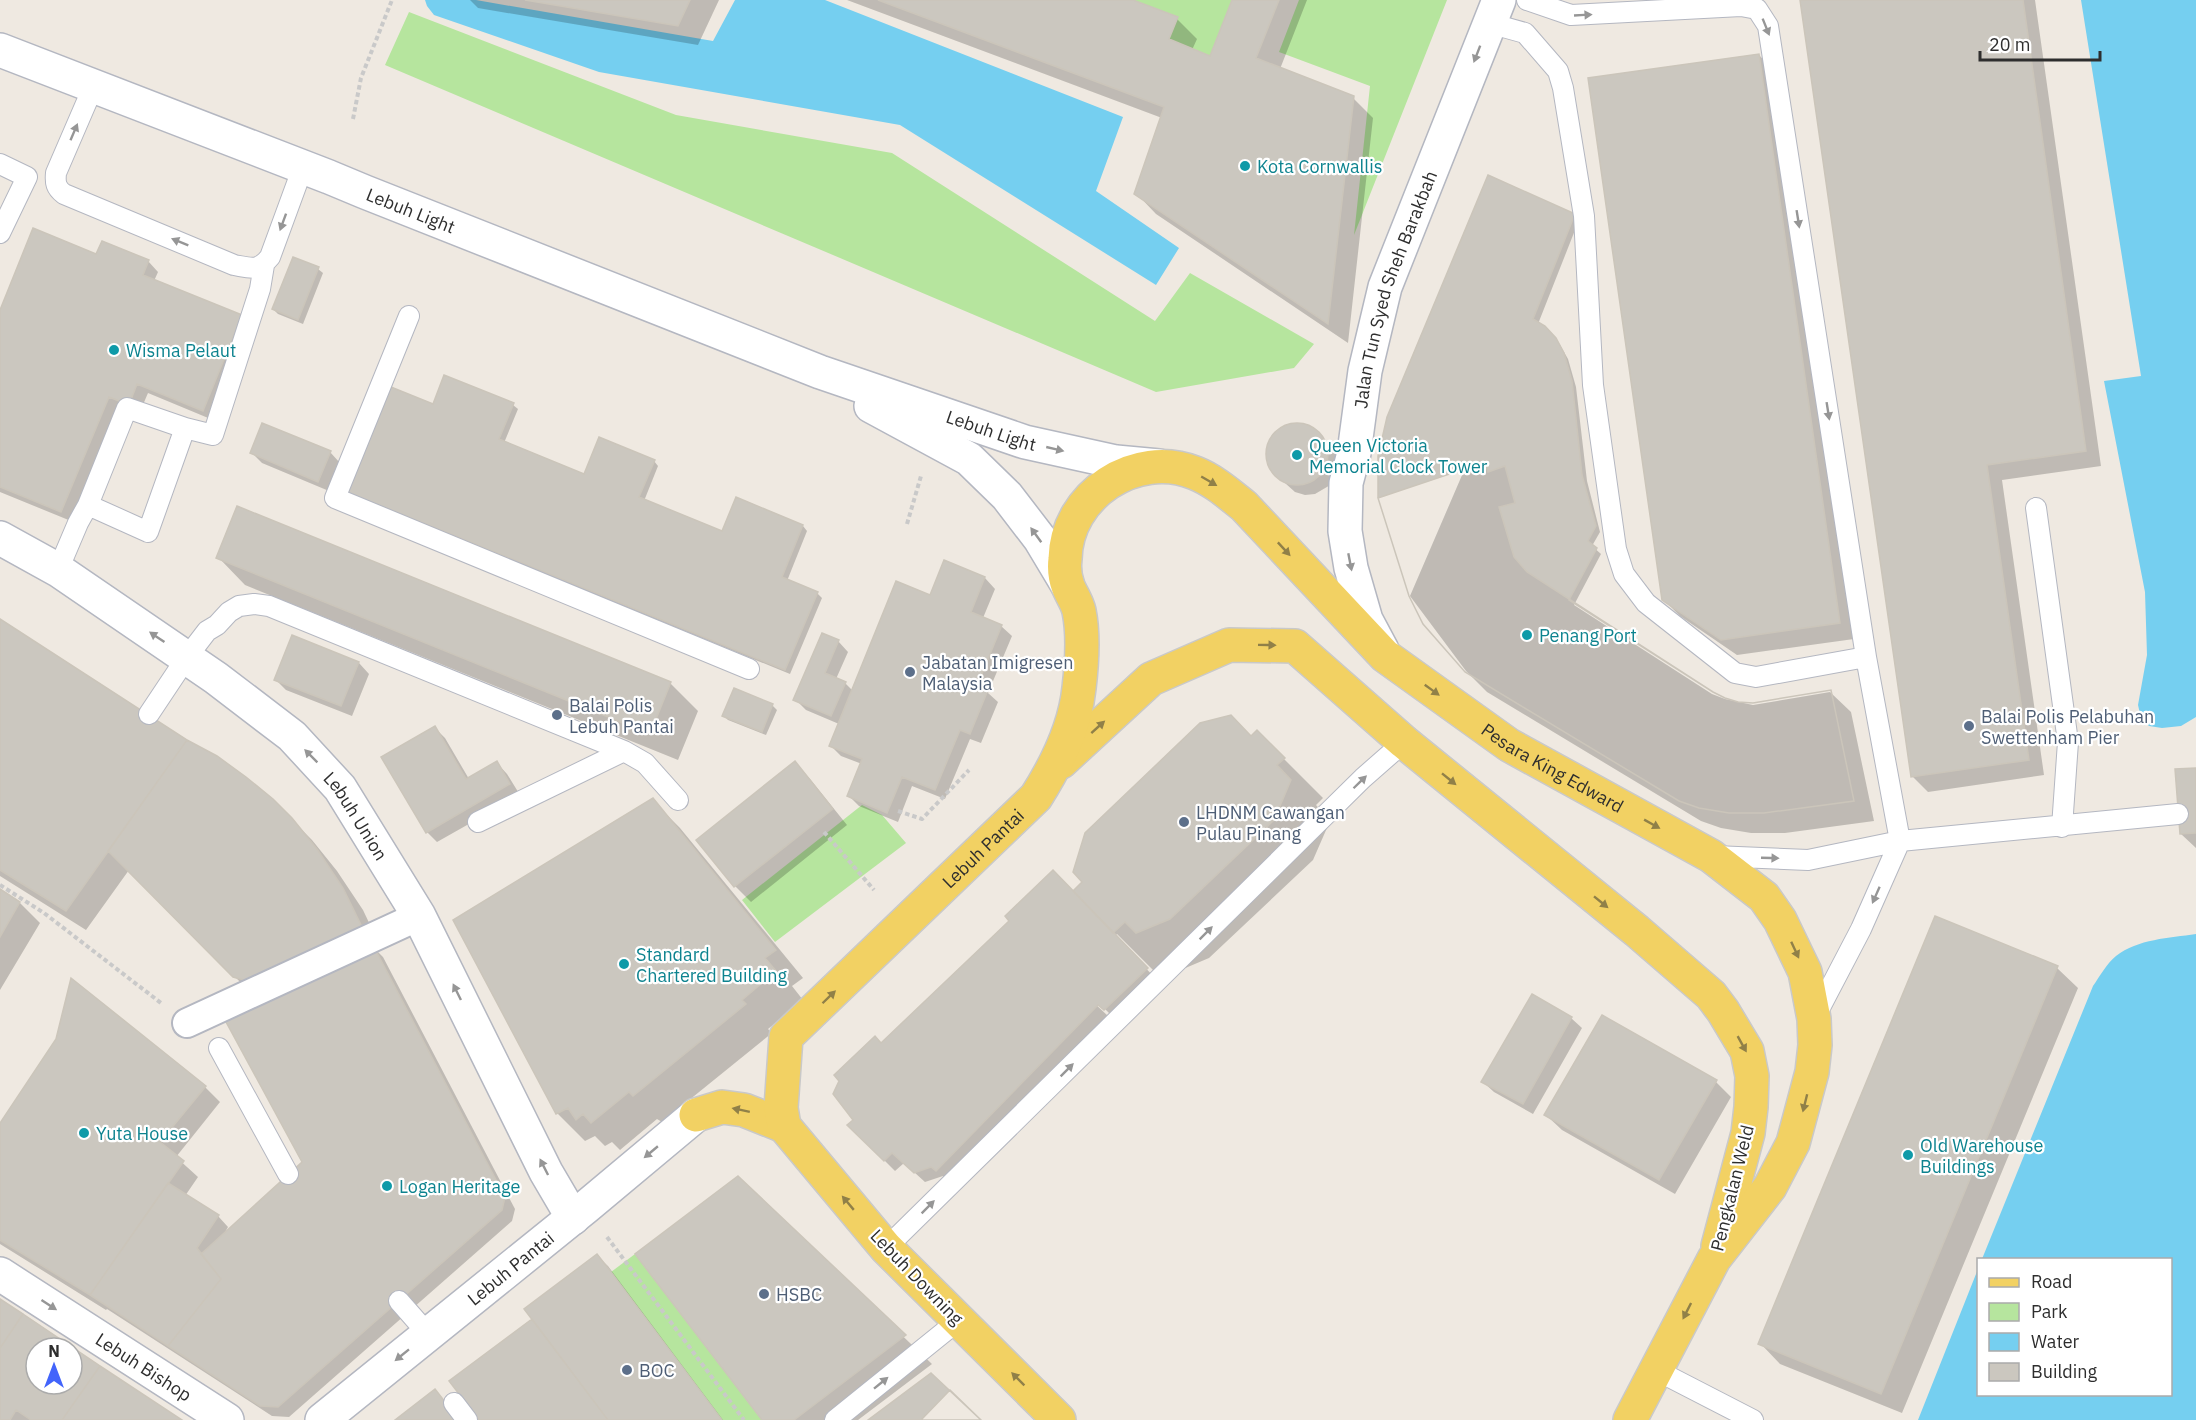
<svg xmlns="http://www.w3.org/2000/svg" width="2196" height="1420" viewBox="0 0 2196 1420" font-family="'IBM Plex Sans',sans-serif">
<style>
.green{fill:#b6e59e}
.water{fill:#75cff0}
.shadow{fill:#0003}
.building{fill:#cbc7bf;stroke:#cbc5ba;stroke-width:1.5;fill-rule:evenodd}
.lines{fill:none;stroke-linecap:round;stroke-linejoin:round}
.service-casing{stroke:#b4b7c1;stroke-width:22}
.pedestrian-casing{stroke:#b4b7c1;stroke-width:32}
.minor-casing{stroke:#b4b7c1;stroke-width:36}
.tertiary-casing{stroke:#b4b7c1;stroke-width:36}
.secondary-casing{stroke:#b4b7c1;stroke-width:36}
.primary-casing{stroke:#c9c9c9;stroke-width:36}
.path{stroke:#c9c9c9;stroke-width:4;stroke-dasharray:4.5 3;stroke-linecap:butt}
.service{stroke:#fff;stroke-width:20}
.pedestrian{stroke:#fff;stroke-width:28}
.minor{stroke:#fff;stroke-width:33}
.tertiary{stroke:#fff;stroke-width:33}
.secondary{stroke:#fff;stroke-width:33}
.primary{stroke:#f2d163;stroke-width:33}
.oneway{fill:#969696}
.oneway2{fill:#908048}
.culture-dot{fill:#0f9aa8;stroke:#fff;stroke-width:2}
.service-dot{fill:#5c6f8a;stroke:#fff;stroke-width:2}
.labels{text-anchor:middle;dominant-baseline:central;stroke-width:4.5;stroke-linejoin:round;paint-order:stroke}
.culture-label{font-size:18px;fill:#0d838f;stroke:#fff;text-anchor:start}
.street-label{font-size:18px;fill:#2e2e2e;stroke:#fff}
.service-label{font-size:18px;fill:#4e5e75;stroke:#fff;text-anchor:start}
</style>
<rect width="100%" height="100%" fill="#efe9e1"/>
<path class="green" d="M1133,0H1232L1210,56L1169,39L1177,17Z
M1299,0H1447L1354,235L1370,86L1279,52Z
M409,12L676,115L892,153L1155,321L1190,273L1314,344L1294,368L1156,392L385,65Z
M862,805L882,815L906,843L775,942L742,900Z
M635,1254L762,1420H722L611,1272Z"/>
<path class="water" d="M425,0H476L713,41L735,0H825L1123,117L1096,191L1179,248L1156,285L900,125L599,72L434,15L427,6Z
M2081,0H2196V717L2181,726L2162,728L2149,726L2141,718L2138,705L2147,655L2145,592L2104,381L2141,376Z
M2196,934V1420H1918L1978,1269V1394H2170V1260L1982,1259L2093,986C2100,976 2107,963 2116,956C2138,939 2169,938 2196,934Z"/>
<path class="shadow" d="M470,0H719L698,45L478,8Z
M847,0H1129L1177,19L1197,39L1192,50L1211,58L1234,0H1307L1280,69L1353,98L1373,118L1348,343L1156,214L1136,193L1162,118Z
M1802,0H2035L2101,466L2002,480L2044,775L1928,792L1912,776Z
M1759,55L1774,71L1854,639L1737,655L1680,616L1664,600Z
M1574,215L1579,220L1538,324L1544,328L1560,345L1568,359L1576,387L1587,481L1600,532L1592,546L1601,554L1574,605L1712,694L1725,699L1753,705L1830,692L1851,712L1874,821L1785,833H1751L1721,828L1701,821L1487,692L1466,671L1410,596Z
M97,256L148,261L158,272L154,281L242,316L213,420L148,393L139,414L119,406L71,521L0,492V312Z
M318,269L323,273L303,324L278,314L273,309Z
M513,405L518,409L504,443L585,476L654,461L658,466L644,501L723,533L803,526L807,531L787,581L817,593L822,598L790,674L354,496L349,491L433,406Z
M1296,424L1314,429L1337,456L1332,484L1315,494L1305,495L1295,492L1276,475L1270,466L1268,447L1278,431Z
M330,452L340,463L329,491L262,463L252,453Z
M218,557L670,683L698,711L678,760L245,585Z
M945,562L985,578L995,589L983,618L1001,626L1012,636L988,693L998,702L981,743L970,739L945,799L912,786L898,822L859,806L849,796L862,764L841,756L830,745L839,724L806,710L795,699L838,641L848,652L836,679L845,683L853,691L930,597Z
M0,621L272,800L312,840L337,871L363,910L381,948L376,950L383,957L515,1209L512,1221L289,1417L272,1416L107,1309L106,1310L0,1244V1126L205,1087L220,1102L176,1157L198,1177L185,1196L218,1216L228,1227L224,1234L303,1162L255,997L129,870L86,930L0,876Z
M293,637L359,663L369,674L352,716L286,690L276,680Z
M772,705L777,710L766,735L728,720L723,715Z
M435,728L445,738L469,779L497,763L507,774L520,795L437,842L427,832Z
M1257,732L1323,798L1316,805L1330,821L1313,860L1209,958L1176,972L1154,971L1117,934L1115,936L1157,980L1115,1019L1094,998L1092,1001L1108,1016L947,1180L943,1176L925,1182L904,1163L895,1171L849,1125L855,1120L881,1045L1073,893Z
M795,763L810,779L847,825L751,902L735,886L698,841Z
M2196,769V848L2181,834Z
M652,800L680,828L803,978L792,986L803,1000L768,1029L772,1033L662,1122L657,1119L620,1150L612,1142L605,1146L595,1136L585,1141L557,1113Z
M0,891L20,903L40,923L0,990Z
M1935,918L2057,968L2078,988L1902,1413L1780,1364L1760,1343Z
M1571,1018L1582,1028L1533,1114L1494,1092L1483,1082Z
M1716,1082L1731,1097L1675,1194L1562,1130L1546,1115Z
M737,1178L932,1364L858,1420H764Z
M597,1256L608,1266L723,1420H481L534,1319Z
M0,1300L71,1348H36V1384H72V1349L179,1420H0Z"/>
<path class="building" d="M525,0H690L678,26Z
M878,0H1133L1178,17L1169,39L1210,56L1232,0H1279L1256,58L1354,96L1328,324L1134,194L1164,107Z
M1800,0H2023L2086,451L1987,465L2029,760L1911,777Z
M1759,54L1840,623L1721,640L1662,600L1588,78Z
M1488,175L1575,214L1533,319L1545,326L1556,338L1564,353L1572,381L1582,475L1596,526L1588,541L1597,548L1569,600L1713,692L1725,698L1738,702L1753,703L1831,690L1854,801L1764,813H1729L1699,808L1679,801L1465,672L1423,624L1409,596L1378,498V456L1387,417Z
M33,228L96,254L102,241L149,260L143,275L242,315L203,411L137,384L129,405L109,397L61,512L0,487V310Z
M293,257L319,267L298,320L272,309Z
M444,375L514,403L499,439L584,474L599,437L655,460L639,497L722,531L736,497L803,525L782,577L818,592L785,670L347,492L391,387L433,404Z
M1266 454a31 31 0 1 1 62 0a31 31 0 1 1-62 0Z
M262,423L331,451L318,482L250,453Z
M1485,462L1488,472L1505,466L1515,503L1499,507L1514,557L1527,572L1713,692L1725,698L1738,702L1753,703L1831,690L1854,801L1764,813H1729L1699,808L1679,801L1465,672L1423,624L1409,596L1378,498Z
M237,506L671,682L650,734L216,558Z
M944,560L985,577L971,612L1002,625L977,686L988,690L970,734L960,730L935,790L902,777L887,813L847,796L862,759L829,746L896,581L930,595Z
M0,619L187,740L66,911L0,870Z
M822,633L839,640L825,673L846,682L831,716L793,700Z
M292,635L359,662L341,706L274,680Z
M734,688L773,704L762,732L722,716Z
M1231,715L1251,736L1257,730L1285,758L1277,765L1291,780L1274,820L1170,919L1136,933L1125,922L1113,933L1073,891L1082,882L1073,872L1085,833L1200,723Z
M435,726L466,779L497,761L510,784L426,833L381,757Z
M187,740L217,756L246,777L273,799L292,818L317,849L343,888L362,927L251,982L233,977L108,851Z
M795,761L833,809L734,887L696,840Z
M2196,768V833L2180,834L2175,769Z
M653,798L776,950L765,958L776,971L742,1000L746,1004L633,1096L629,1092L591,1123L583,1114L576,1120L568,1108L556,1114L453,920Z
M1053,870L1148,968L1104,1010L1098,1005L936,1171L931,1167L914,1173L892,1153L884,1161L847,1125L853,1120L833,1094L839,1081L834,1075L875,1036L881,1043L1009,921L1005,916Z
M0,889L20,902L0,937Z
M1935,916L2058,966L1881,1394L1758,1344Z
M373,945L505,1197L502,1210L278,1407L260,1406L168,1346L221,1279L201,1254L302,1162L225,1020Z
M71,978L206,1086L160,1142L184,1161L90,1295L0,1240V1123L56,1039Z
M1532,994L1572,1017L1523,1104L1481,1082Z
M1602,1015L1717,1080L1659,1180L1544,1115Z
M738,1176L906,1335L794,1420H762L635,1254Z
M168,1183L219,1215L197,1248L221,1279L168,1346L90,1295Z
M597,1254L611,1272L722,1420H608L524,1309Z
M0,1299L23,1314L0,1348Z
M23,1314L100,1366L62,1420H31L16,1410L10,1420H0V1348ZM36,1348H72V1384H36Z
M532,1319L608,1420H479L449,1381Z
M100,1366L182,1420H62Z
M931,1373L981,1420H868Z
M435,1389L459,1420H395Z
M950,1390L981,1420H921Z"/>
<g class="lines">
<defs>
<path id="service" d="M1489,23L1525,33L1558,71L1563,88L1584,216L1593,385L1616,549L1624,574L1646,603L1735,673L1756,677L1866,657L1768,26L1757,9L1741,6L1571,15L1527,0
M94,85L56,173C55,183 56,188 64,194L234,265C251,268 258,272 270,257L303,167
M0,164L27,177L0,233
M409,316L335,498L749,669
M185,428L148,532L88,505L127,408L185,428L213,435L260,289L264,265
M2036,508L2068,742L2062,827
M58,570L78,523L88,505
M149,714L187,657L207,631L217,625L229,612L239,606L254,604L269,606L624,751L645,763L678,800
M478,822L624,751
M1714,856L1808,860L1900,841L2178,814
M1814,1019L1861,929L1900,841L1866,657
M219,1048L288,1174
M886,1248L1363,778L1404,742
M399,1301L428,1334
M1656,1370L1753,1420
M454,1403L467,1420
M835,1420L959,1320"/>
<path id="pedestrian" d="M187,1023L419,916"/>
<g id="minor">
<path id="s1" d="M0,538L58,570L216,678L292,736L340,788L419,916L546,1172L573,1218"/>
<path id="s2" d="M0,1274L227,1420"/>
</g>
<g id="tertiary">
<path id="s3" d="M1382,650L1366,620L1351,568L1345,531L1346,483L1354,453L1365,371L1385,287L1499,0"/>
<path id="s4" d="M322,1420L586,1207L696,1115"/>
</g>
<g id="secondary">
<path id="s5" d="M0,50L329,177L365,192L820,372L1025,442L1116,462L1159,466"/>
<path d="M871,406L969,459L1007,496L1040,539L1067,584"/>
</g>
<g id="primary">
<path d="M1061,762L1151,679L1229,645L1295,646L1404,742L1637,931L1711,995L1723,1011L1747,1051L1752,1076L1751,1107L1748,1133L1718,1246"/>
<path d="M696,1115L722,1107L744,1110L784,1126"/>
<path id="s6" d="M1059,1420L886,1248L784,1126L781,1108L786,1037L1036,797C1057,764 1075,728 1079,688C1082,663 1084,635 1079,611C1077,602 1071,594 1068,586C1065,578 1064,567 1065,559C1066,495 1136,449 1195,473C1213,480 1229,494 1244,506L1385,656L1509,745L1711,856L1764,897L1780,920L1805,972L1814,1019L1815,1045L1812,1072L1793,1143L1770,1187L1714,1259L1630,1420"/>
</g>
</defs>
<use href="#service" class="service-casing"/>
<use href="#pedestrian" class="pedestrian-casing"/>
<use href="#minor" class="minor-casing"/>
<use href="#tertiary" class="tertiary-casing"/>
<use href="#secondary" class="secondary-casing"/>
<use href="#primary" class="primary-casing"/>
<path class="path" d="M353,119L361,78L392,0
M907,524L921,476
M898,811L922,819L969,770
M824,832L874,890
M0,885L44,913L161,1003
M607,1237L744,1420"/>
<use href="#service" class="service"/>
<use href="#pedestrian" class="pedestrian"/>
<use href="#minor" class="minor"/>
<use href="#tertiary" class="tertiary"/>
<use href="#secondary" class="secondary"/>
<use href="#primary" class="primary"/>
</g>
<defs><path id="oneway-solid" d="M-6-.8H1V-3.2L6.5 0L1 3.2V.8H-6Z" transform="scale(1.5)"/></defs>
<g class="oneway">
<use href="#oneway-solid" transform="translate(1583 15) rotate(-3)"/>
<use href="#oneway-solid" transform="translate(1766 27) rotate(68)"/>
<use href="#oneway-solid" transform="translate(1477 54) rotate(111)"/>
<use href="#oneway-solid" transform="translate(74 132) rotate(-67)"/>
<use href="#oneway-solid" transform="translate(1798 219) rotate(81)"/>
<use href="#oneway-solid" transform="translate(283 222) rotate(110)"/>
<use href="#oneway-solid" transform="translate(180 242) rotate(-158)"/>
<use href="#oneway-solid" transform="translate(1828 411) rotate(81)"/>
<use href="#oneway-solid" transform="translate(1055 449) rotate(13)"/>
<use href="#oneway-solid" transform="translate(1036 535) rotate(-126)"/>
<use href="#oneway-solid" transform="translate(1350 562) rotate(79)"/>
<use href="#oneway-solid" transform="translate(157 637) rotate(-146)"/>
<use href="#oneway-solid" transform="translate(311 756) rotate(-135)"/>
<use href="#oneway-solid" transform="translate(1360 782) rotate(-44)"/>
<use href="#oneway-solid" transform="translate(1770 858) rotate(2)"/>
<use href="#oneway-solid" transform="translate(1876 895) rotate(114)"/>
<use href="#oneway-solid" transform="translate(1206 933) rotate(-45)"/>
<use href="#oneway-solid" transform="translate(457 992) rotate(-116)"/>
<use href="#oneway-solid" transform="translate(1067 1070) rotate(-45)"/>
<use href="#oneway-solid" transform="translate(651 1152) rotate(140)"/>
<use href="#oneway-solid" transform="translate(544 1167) rotate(-117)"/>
<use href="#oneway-solid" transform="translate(928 1207) rotate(-45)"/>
<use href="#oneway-solid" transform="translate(49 1305) rotate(33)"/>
<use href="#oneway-solid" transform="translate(402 1355) rotate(141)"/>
<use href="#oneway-solid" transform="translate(881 1383) rotate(-39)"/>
</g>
<g class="oneway2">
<use href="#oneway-solid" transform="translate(1209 481) rotate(30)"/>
<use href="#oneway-solid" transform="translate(1284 549) rotate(47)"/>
<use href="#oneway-solid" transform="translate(1267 645) rotate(1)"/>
<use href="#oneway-solid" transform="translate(1432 690) rotate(36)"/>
<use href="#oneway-solid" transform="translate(1098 727) rotate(-42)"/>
<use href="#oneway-solid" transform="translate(1449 779) rotate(39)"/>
<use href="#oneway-solid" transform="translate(1652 824) rotate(29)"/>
<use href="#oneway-solid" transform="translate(1601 902) rotate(39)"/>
<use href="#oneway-solid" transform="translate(1795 950) rotate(65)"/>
<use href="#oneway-solid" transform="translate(829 997) rotate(-44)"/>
<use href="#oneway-solid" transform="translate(1742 1044) rotate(61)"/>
<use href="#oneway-solid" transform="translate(1805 1103) rotate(104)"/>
<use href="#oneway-solid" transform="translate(741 1110) rotate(-168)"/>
<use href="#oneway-solid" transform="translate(848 1203) rotate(-130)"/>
<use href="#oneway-solid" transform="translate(1687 1311) rotate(117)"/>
<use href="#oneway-solid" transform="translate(1018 1379) rotate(-135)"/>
</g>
<g class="culture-dot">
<circle cx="1245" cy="166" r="6"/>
<circle cx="114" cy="350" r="6"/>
<circle cx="1297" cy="455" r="6"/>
<circle cx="1527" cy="635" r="6"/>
<circle cx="624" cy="964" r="6"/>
<circle cx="84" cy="1133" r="6"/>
<circle cx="1908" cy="1155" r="6"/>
<circle cx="387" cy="1186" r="6"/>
</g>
<g class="service-dot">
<circle cx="910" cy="672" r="6"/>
<circle cx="557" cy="715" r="6"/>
<circle cx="1969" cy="726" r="6"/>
<circle cx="1184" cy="822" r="6"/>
<circle cx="764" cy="1294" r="6"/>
<circle cx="627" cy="1370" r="6"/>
</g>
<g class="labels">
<g class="culture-label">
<text x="1257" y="166">Kota Cornwallis</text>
<text x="126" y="350">Wisma Pelaut</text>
<text x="1309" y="445">Queen Victoria<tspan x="1309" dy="21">Memorial Clock Tower</tspan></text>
<text x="1539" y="635">Penang Port</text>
<text x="636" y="954">Standard<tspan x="636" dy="21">Chartered Building</tspan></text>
<text x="96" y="1133">Yuta House</text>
<text x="1920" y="1145">Old Warehouse<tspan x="1920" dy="21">Buildings</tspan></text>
<text x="399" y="1186">Logan Heritage</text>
</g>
<g class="street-label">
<text stroke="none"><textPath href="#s5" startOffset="441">Lebuh Light</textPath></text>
<text stroke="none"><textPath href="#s3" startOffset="374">Jalan Tun Syed Sheh Barakbah</textPath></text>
<text stroke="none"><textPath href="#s5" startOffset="1062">Lebuh Light</textPath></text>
<text stroke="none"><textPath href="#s6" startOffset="1738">Pesara King Edward</textPath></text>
<text stroke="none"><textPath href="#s1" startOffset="456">Lebuh Union</textPath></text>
<text stroke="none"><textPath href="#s6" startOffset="765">Lebuh Pantai</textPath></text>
<text transform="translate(1732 1188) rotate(-76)">Pengkalan Weld</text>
<text stroke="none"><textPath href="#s4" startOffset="242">Lebuh Pantai</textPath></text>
<text transform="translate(917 1277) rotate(46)">Lebuh Downing</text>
<text stroke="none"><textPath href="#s2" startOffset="171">Lebuh Bishop</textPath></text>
</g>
<g class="service-label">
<text x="922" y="662">Jabatan Imigresen<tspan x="922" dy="21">Malaysia</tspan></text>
<text x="569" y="705">Balai Polis<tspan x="569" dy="21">Lebuh Pantai</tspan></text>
<text x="1981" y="716">Balai Polis Pelabuhan<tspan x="1981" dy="21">Swettenham Pier</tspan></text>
<text x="1196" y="812">LHDNM Cawangan<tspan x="1196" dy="21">Pulau Pinang</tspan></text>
<text x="776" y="1294">HSBC</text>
<text x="639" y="1370">BOC</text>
</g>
</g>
<rect x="1977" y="1258" width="195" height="138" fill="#ffffff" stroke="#ababab" stroke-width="1.5"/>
<rect x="1989" y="1278" width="30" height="9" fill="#f2d163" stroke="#ababab" stroke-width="1.5"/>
<text x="2031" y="1288" font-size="18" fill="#2e2e2e">Road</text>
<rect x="1989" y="1303" width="30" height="18" fill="#b6e59e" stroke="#ababab" stroke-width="1.5"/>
<text x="2031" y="1318" font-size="18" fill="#2e2e2e">Park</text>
<rect x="1989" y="1333" width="30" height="18" fill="#75cff0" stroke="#ababab" stroke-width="1.5"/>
<text x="2031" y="1348" font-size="18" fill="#2e2e2e">Water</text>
<rect x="1989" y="1363" width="30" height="18" fill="#cbc7bf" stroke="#ababab" stroke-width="1.5"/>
<text x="2031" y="1378" font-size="18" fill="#2e2e2e">Building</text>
<g transform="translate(54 1366)"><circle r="28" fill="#ffffff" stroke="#ababab" stroke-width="1.5"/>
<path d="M0-4.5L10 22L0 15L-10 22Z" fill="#4264fb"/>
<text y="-9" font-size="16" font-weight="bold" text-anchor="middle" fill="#2e2e2e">N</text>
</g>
<path d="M1980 51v9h120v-9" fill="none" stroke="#2e2e2e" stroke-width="3"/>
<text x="1989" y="51" font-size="18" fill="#2e2e2e" stroke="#ffffff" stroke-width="4.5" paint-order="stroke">20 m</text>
</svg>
